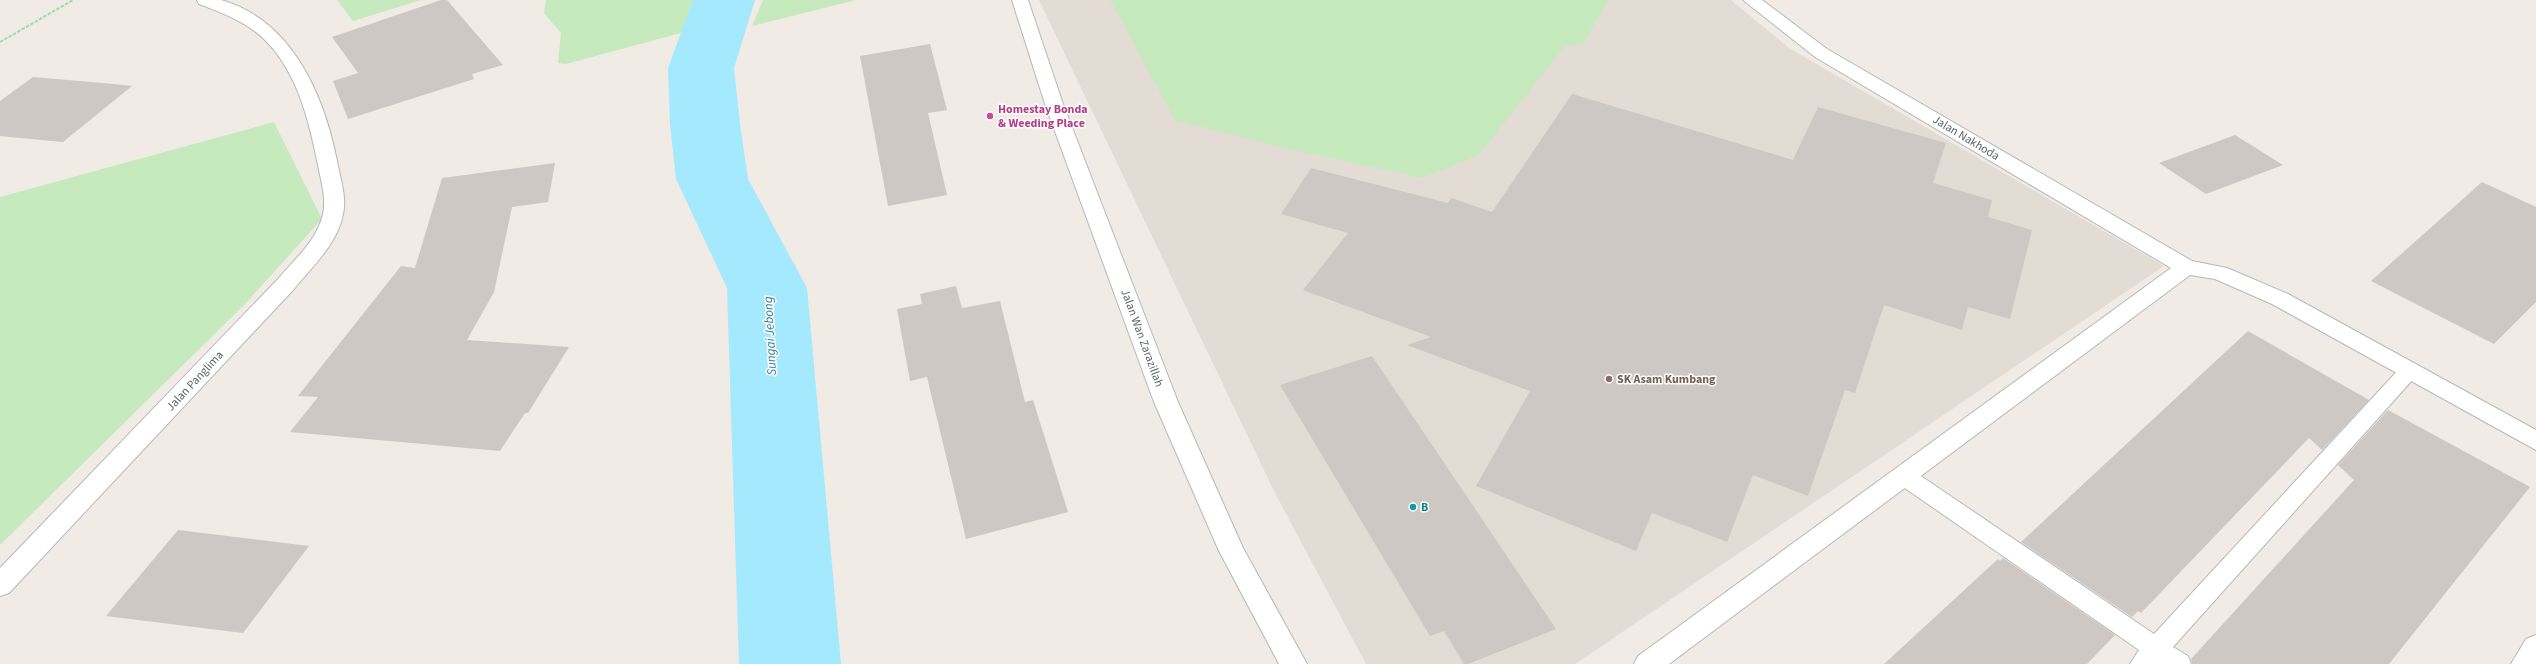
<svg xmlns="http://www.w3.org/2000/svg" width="2536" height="664" viewBox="0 0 2536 664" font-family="'Source Sans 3',sans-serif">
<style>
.education{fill:#e2dcd5}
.green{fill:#c7e9be}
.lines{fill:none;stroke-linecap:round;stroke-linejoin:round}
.river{fill:#a5e9ff;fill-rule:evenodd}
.building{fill:#cdc8c3}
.lane-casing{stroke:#b5b8bc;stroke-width:2}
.street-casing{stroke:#b5b8bc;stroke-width:2}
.path{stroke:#a0dca4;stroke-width:2;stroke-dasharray:3.5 1.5;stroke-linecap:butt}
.lane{fill:#fff;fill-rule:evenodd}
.street{fill:#fff;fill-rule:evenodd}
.hotel-dot{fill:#d1479c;stroke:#fff;stroke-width:1.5}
.education-dot{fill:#8d6e63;stroke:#fff;stroke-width:1.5}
.culture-dot{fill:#0f9aa8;stroke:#fff;stroke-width:1.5}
.labels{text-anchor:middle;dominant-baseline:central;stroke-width:3;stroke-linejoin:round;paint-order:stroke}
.hotel-label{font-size:12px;font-weight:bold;fill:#b23c85;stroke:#fff;text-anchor:start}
.street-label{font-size:12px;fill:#5c6266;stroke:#fff}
.education-label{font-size:12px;font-weight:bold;fill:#785e54;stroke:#fff;text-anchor:start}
.culture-label{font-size:12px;font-weight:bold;fill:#0d838f;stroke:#fff;text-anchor:start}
.water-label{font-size:13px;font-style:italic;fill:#317c9e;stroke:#fff}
</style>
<rect width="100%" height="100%" fill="#f0ebe4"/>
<path class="education" d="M1039,0H1731L1789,48L2164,266L1575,664H1366L1274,491Z"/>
<path class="green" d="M337,0H421L353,21Z
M546,0H700L688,31L566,64L558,63L561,33L544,13Z
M763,0H856L752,26Z
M1110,0H1608V1L1582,45L1565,46L1479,155L1422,178L1293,150L1175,120Z
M274,122L322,219L245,304L0,545V197Z"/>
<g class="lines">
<path class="river" d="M693,0H755L734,68L740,124L748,179L807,288L841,664H739L727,288L676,179L670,124L668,68Z"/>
</g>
<path class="building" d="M441,0H447L503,65L472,74L474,79L348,119L333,81L358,73L332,37Z
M930,44L947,110L928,113L947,195L888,206L860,56Z
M33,77L114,84L132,86L63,142L0,136V101Z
M1572,94L1793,160L1818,107L1946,143L1933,183L1992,200L1988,217L2032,230L2010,319L1968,307L1962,330L1884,305L1855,393L1845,390L1808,496L1753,475L1727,542L1652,513L1636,551L1476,486L1530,391L1407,345L1431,337L1303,290L1348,233L1281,214L1311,168L1448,203L1451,198L1492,212Z
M2235,135L2283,165L2206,194L2159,163Z
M555,163L548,202L512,207L494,292L467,340L569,347L528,413H525L500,451L290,432L318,397L298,396L401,266L415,268L442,178Z
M2482,182L2536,207V302L2494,344L2371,281Z
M956,286L962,308L1000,301L1025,402L1033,400L1068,512L966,539L927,377L910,381L897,309L922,304L920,294Z
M2248,331L2369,400L2322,450L2309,438L2141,613L2138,611L2132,617L2021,542Z
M1372,356L1484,522L1556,629L1468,664H1464L1444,631L1430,636L1280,385Z
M2388,410L2530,487L2389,664H2192L2191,659L2354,480L2338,465Z
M178,530L309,546L243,633L106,616Z
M2003,558L2115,635L2087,664H1884L1998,559L2000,561Z"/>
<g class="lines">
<defs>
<path id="lane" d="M2408,365L2415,367L2418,372L2415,377L2173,647L2188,656L2191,664H2130L2139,650L1896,482L1893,476L1896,470L1904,467L1912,470L2154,634L2401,367Z"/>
<path id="street" d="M197,0C204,0 214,0 221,0C292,20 324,95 337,161C340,178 347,197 343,214C338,243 312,267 294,289L9,593L0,596V568L278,279C294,260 315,242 322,218C327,202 322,185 319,170C310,125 299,74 265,40C247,22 222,13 199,4Z
M1012,0H1028L1063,104L1178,402L1243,548L1307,664H1279L1219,551L1154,402L1045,104Z
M1743,0H1762L1827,49L2192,261L2227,268L2288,294L2536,430V450L2272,304L2215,279L2190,275L1669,664H1634L1638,656L2171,268L1815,57Z
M2536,635V664H2511L2526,639Z"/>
</defs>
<use href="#lane" class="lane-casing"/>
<use href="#street" class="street-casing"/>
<path class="path" d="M0,42L73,0"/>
<use href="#lane" class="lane"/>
<use href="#street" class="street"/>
</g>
<circle class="hotel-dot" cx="990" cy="116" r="4"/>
<circle class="education-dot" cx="1609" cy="379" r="4"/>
<circle class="culture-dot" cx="1413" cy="507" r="4"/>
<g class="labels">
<g class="hotel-label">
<text x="998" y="109">Homestay Bonda<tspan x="998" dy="14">&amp; Weeding Place</tspan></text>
</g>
<g class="street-label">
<text transform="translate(1966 138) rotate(31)">Jalan Nakhoda</text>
<text transform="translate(1142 338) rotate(70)">Jalan Wan Zarazillah</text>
<text transform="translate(195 381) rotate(-47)">Jalan Panglima</text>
</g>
<g class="education-label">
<text x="1617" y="379">SK Asam Kumbang</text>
</g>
<g class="culture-label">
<text x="1421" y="507">B</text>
</g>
<g class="water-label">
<text transform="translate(770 336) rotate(-93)">Sungai Jebong</text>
</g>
</g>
</svg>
